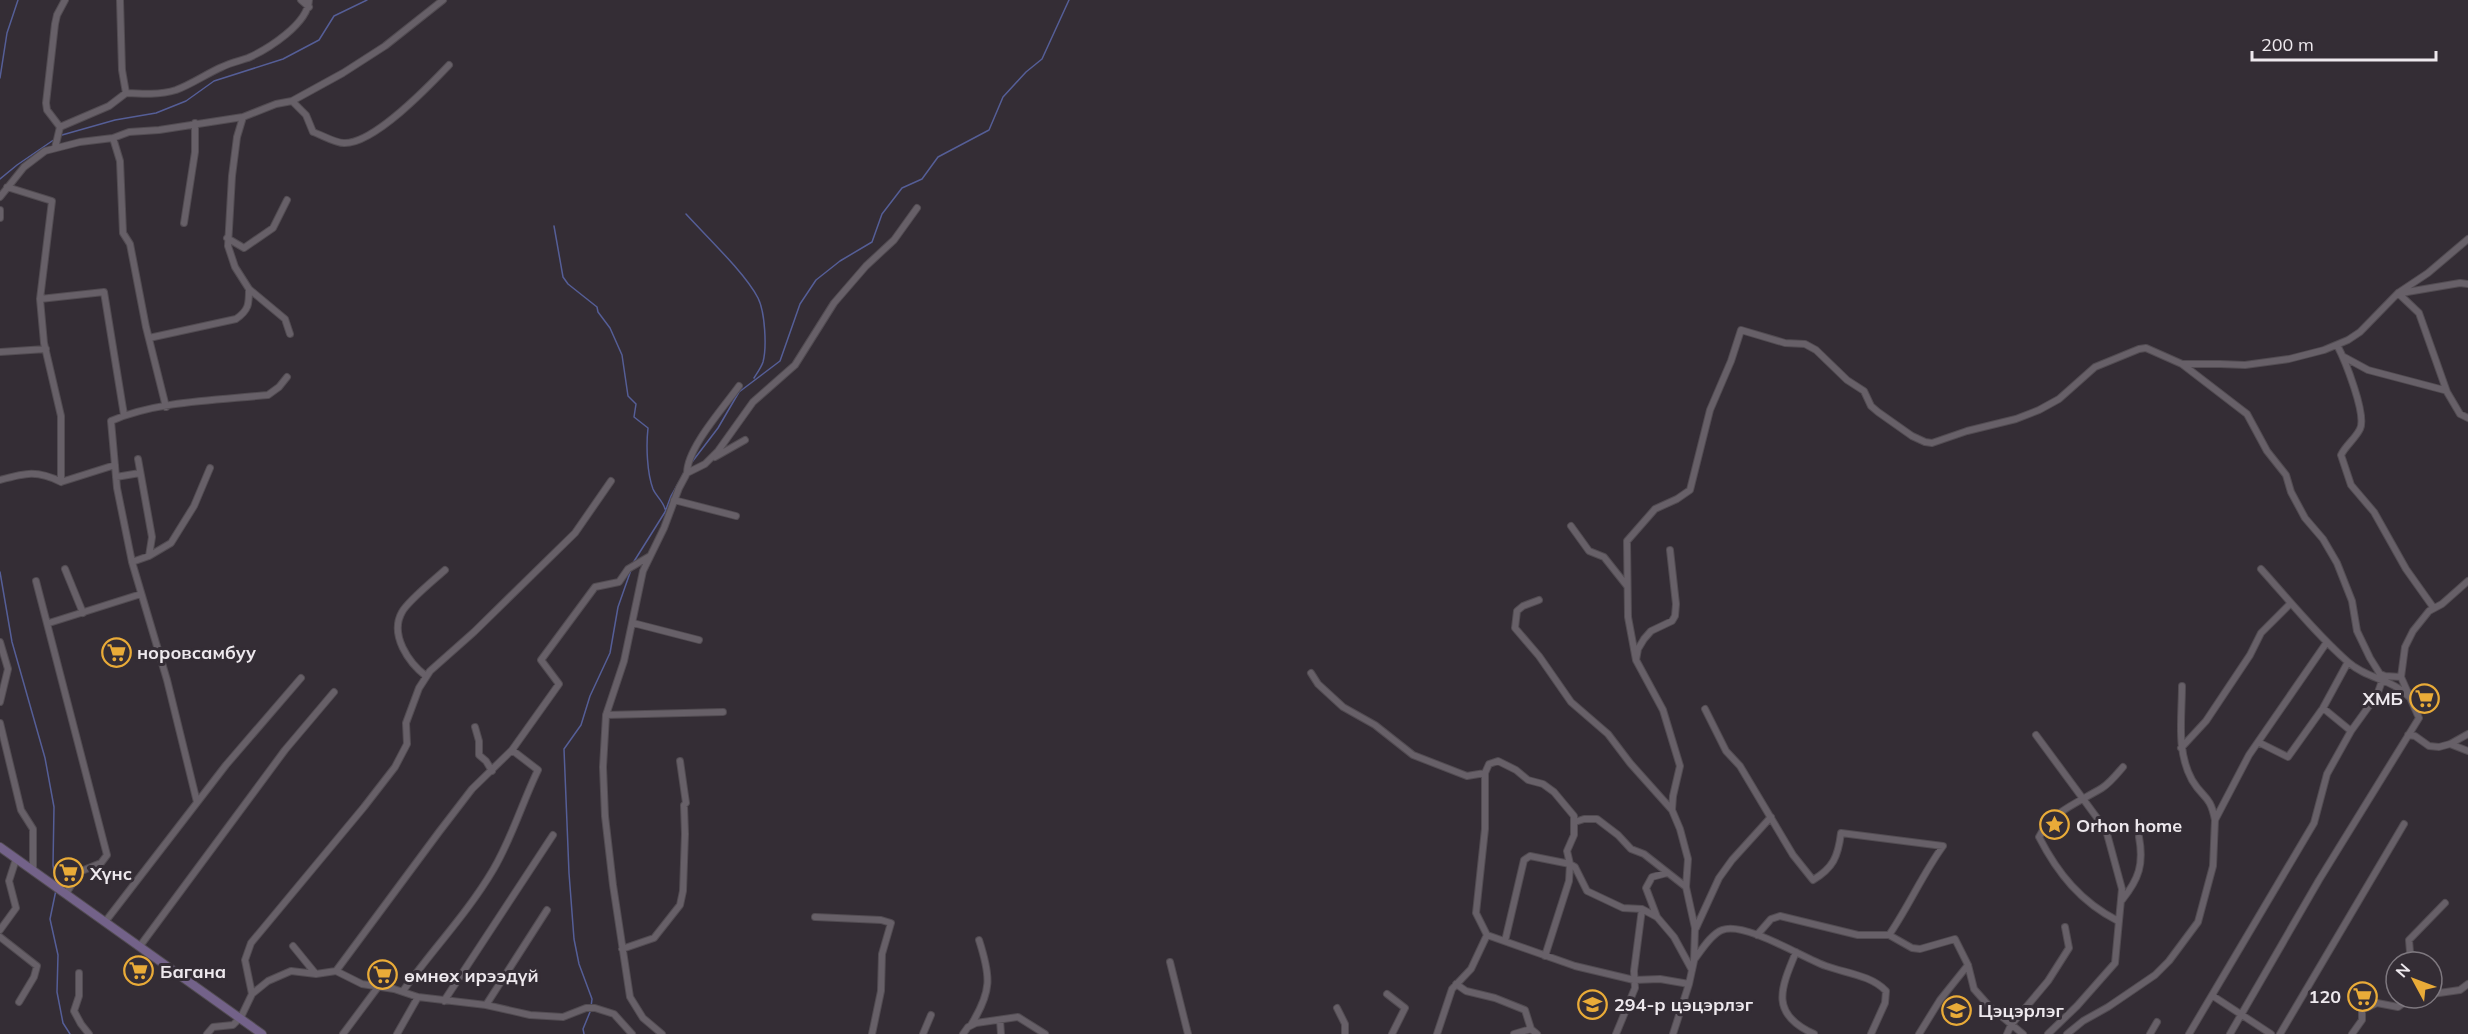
<svg xmlns="http://www.w3.org/2000/svg" width="2468" height="1034" viewBox="0 0 2468 1034" font-family="Mulish,sans-serif">
<style>
.lines{fill:none;stroke-linecap:round;stroke-linejoin:round}
.stream{stroke:#555e97;stroke-width:1.5}
.street-casing{stroke:#524c52;stroke-width:8}
.secondary-casing{stroke:#524c52;stroke-width:10}
.street{stroke:#676068;stroke-width:6}
.secondary{stroke:#736289;stroke-width:8}
.labels{text-anchor:middle;dominant-baseline:central;stroke-width:6;stroke-linejoin:round;paint-order:stroke}
.poi-label{font-size:18px;font-weight:bold;fill:#ede8ed;stroke:#342d35;text-anchor:start}
</style>
<rect width="100%" height="100%" fill="#342d35"/>
<g class="lines">
<path class="stream" d="M0,78L7,33L18,0
M62,135L115,120L156,113L186,101L214,81L283,59L319,40L334,16L367,0
M0,179L17,165L55,139
M686,214C706,236 745,273 758,298C765,312 767,347 763,362C761,368 757,373 754,378
M554,226L563,277L568,284L597,307L598,312L610,328L622,355L628,396L636,404L634,417L648,428C646,446 647,473 653,489C656,496 663,501 665,509
M692,462L718,428L739,392L780,361L800,304L816,280L840,261L872,242L882,214L902,188L922,179L938,157L989,130L1003,97L1026,72L1042,59L1069,0
M633,563L665,512L671,496L684,473
M0,572L12,642L45,758L54,807L53,865L56,882
M56,890L50,919L58,955L57,992L63,1023L70,1034
M591,1007L592,999L579,964L574,939L569,873L564,749L581,725L590,696L610,653L618,607L631,570
M584,1034L583,1029L590,1012"/>
<defs>
<path id="street" d="M301,0L309,7
M126,93C142,94 160,95 176,90C192,84 206,74 222,67C230,63 239,61 248,58C268,49 308,24 309,0
M292,101L306,115L313,132C322,135 335,143 344,143C374,144 429,86 449,65
M243,117L237,137L232,176L228,246L235,267L249,289L285,319L290,334
M60,127L109,106L126,93L122,70L120,0
M113,138L120,161L123,233L130,244L146,327L166,407
M55,148L60,127L47,110L46,103L55,24L57,15L65,0
M0,197L24,167L45,151L80,142L113,138L129,132L159,130L243,117L276,104L292,101L343,73L385,46L443,0
M0,210V218
M184,223L195,152V123
M227,238L244,248L273,228L287,200
M2398,293L2419,313L2447,392L2460,414L2468,418
M2401,293L2460,283L2468,284
M40,299L104,292L124,415
M149,338L236,319C249,310 249,304 249,289
M2337,345C2345,360 2367,415 2360,429C2355,439 2346,445 2341,455L2351,485L2374,512L2406,569L2433,607
M0,352L46,349
M2344,357L2368,370L2444,390
M2182,364L2247,414L2267,451L2286,475L2291,492L2305,518L2323,539L2337,563L2352,601L2357,631L2370,658L2380,674L2385,676L2401,677
M715,457L745,440
M687,473C687,448 724,407 739,386
M116,477L140,473
M0,480C26,473 37,470 61,482V416L44,343L40,299L52,201L7,187
M61,482L115,465
M674,500L736,516
M1571,526L1589,551L1604,557L1627,586
M1670,550L1676,604L1675,616L1672,621L1651,631L1644,639L1638,649L1636,660L1663,710L1680,766L1673,796L1672,810L1680,829L1688,859L1686,887L1695,928L1694,961L1689,984L1673,1034
M149,556L171,543L194,506L210,468
M132,562L149,556L152,537L138,459
M65,569L83,613
M2261,569C2289,600 2316,634 2348,662C2367,679 2392,679 2408,696
M36,581L107,855L101,863L79,872L66,894
M1539,600L1523,606L1517,611L1515,628L1539,656L1571,702L1608,734L1630,763L1672,810
M49,623L141,594
M633,623L699,640
M0,642L8,669L0,702
M1636,660L1628,617L1627,541L1655,509L1677,499L1690,490L1710,410L1731,361L1741,330L1785,343L1805,344L1816,350L1847,380L1864,391L1871,406L1878,412L1912,436L1925,442L1932,443L1967,431L2016,419L2039,410L2059,399L2095,367L2139,349L2146,348L2182,364H2220L2245,365L2289,359L2324,350L2348,340L2360,332L2398,293L2428,273L2468,239
M1311,673L1318,684L1343,707L1375,725L1413,755L1467,776L1485,773
M426,676C409,663 389,635 402,612C408,601 434,580 445,570
M2182,686C2182,717 2176,751 2192,780C2203,799 2210,794 2215,820
M1705,709L1726,751L1740,766L1793,855L1813,880C1833,868 1838,857 1841,833L1943,846C1922,875 1909,906 1889,935
M606,715L723,712
M0,723L21,810L33,829V871
M475,727L479,741V755L486,761L492,771
M2351,731L2377,695L2382,681
M2036,735L2106,830L2122,889L2115,963L2077,1006L2048,1034
M2408,735L2415,736L2429,746L2439,747L2450,744L2468,751
M2258,742L2288,757L2323,708L2348,662
M2450,744L2468,734
M2181,748L2206,721L2250,655L2261,633L2291,603
M197,802L167,680L132,562L117,488L111,421C156,401 219,400 268,395L279,387L287,377
M1575,822L1584,819H1597L1618,835L1631,849L1644,854L1686,887
M2122,900C2139,879 2144,864 2139,837
M815,917L881,920L891,923L882,954L881,991L872,1034
M1657,917L1646,888L1652,877L1667,873
M2118,921C2081,902 2058,874 2039,837C2051,812 2079,802 2102,788C2110,783 2117,774 2123,767
M105,922L226,765L301,678
M1696,928L1719,878L1732,860L1771,817
M0,930L16,908L9,881L16,859
M1487,935L1575,966L1634,980L1660,979L1689,984
M1757,935L1771,919L1780,916L1858,935H1889L1912,948L1920,949L1955,939L1968,965L1974,989L1989,1006L2023,1034
M0,937L37,966L34,977L19,1002
M1505,941L1524,860L1530,856L1570,864L1575,867L1587,891L1623,908L1642,909L1657,917L1674,937L1692,970
M140,946L285,750L334,692
M293,946L315,973
M622,949L654,938L680,905L683,891L685,834L684,805L686,803L680,761
M1796,952C1780,990 1770,1014 1814,1034
M1694,960C1701,951 1711,934 1722,930C1745,921 1803,958 1826,966C1845,973 1871,975 1886,991L1885,1003L1871,1034
M1170,962L1188,1034
M2422,962L2410,952L2409,940L2445,903
M336,971L439,832L472,789L512,750L559,684L541,660L595,587L619,582L628,569L650,556
M79,973V996L74,1011L81,1024L89,1034
M1456,984L1466,991L1495,998L1525,1010L1531,1029L1537,1034
M403,991C432,950 467,914 493,870C512,838 522,803 538,770L512,750
M252,994L268,981L291,971L316,974L336,971L362,984L394,989L418,997L486,1005L530,1015L563,1017L586,1008H595L614,1014L632,1034
M1387,994L1405,1008L1392,1034
M2432,994L2460,990L2468,984
M2213,996L2271,1034
M444,1001L553,835
M486,1005L547,910
M1337,1008L1345,1024V1034
M1000,1020L1001,1034
M971,1025C992,991 991,977 979,940
M207,1034L213,1027L233,1025L241,1017L252,994L245,960L251,943L364,807L395,767L407,744L406,723L419,688L430,671L474,632L575,533L611,481
M343,1034L378,987
M397,1034L418,997
M662,1034L643,1018L630,997L613,885L605,816L603,767L606,715L624,661L643,571L664,528L679,488L687,473L705,464L718,451L753,402L795,365L834,303L866,266L894,240L917,208
M923,1034L931,1015
M963,1034L968,1027L976,1023L1018,1017L1045,1034
M1437,1034L1452,989L1471,969L1487,935L1476,913L1485,829V773L1489,764L1498,761L1516,770L1528,780L1543,784L1554,792L1574,816V835L1567,851L1570,864L1569,881L1545,956
M1514,1034L1531,1029
M1616,1034L1635,988L1634,971L1642,909
M1919,1034L1940,1000L1968,965
M2007,1034L2011,1025L2048,981L2069,948L2065,927
M2067,1034L2083,1021L2108,1007L2155,975L2169,961L2198,922L2213,866L2215,820L2249,755L2327,642
M2150,1034L2157,1022
M2189,1034L2314,823L2327,774L2351,731L2323,708
M2230,1034L2319,880L2419,718L2401,677L2405,647L2413,631L2429,611L2442,604L2468,581
M2280,1034L2404,824
M2352,1034L2362,1020V1010L2377,1003L2398,1007L2410,998"/>
<path id="secondary" d="M0,847L262,1034"/>
</defs>
<use href="#street" class="street-casing"/>
<use href="#secondary" class="secondary-casing"/>
<use href="#street" class="street"/>
<use href="#secondary" class="secondary"/>
</g>
<defs>
<symbol id="supermarket-ring" viewBox="-11 -11 22 22"><circle r="9.5" fill="#342d35" stroke="#e9ab38" stroke-width="1.5"/><path d="M-6-5.5h2.5l.6 2H6L4.5 2H-2.5L-4.4-4H-6ZM-1.5 3.2a1.3 1.3 0 1 0 .1 0ZM3 3.2a1.3 1.3 0 1 0 .1 0Z" fill="#e9ab38"/></symbol>
<symbol id="sight-ring" viewBox="-11 -11 22 22"><circle r="9.5" fill="#342d35" stroke="#e9ab38" stroke-width="1.5"/><path d="M0-6L1.8-2.2L6-1.7L2.9 1.2L3.7 5.4L0 3.3L-3.7 5.4L-2.9 1.2L-6-1.7L-1.8-2.2Z" fill="#e9ab38"/></symbol>
<symbol id="school-ring" viewBox="-11 -11 22 22"><circle r="9.5" fill="#342d35" stroke="#e9ab38" stroke-width="1.5"/><path d="M0-5L7-2L0 1L-7-2ZM-4 1L0 2.5L4 1V4Q0 6-4 4Z" fill="#e9ab38"/></symbol>
</defs>
<g fill-rule="evenodd">
<use href="#supermarket-ring" x="100" y="636" width="33" height="33"/>
<use href="#supermarket-ring" x="2408" y="682" width="33" height="33"/>
<use href="#sight-ring" x="2038" y="808" width="33" height="33"/>
<use href="#supermarket-ring" x="52" y="856" width="33" height="33"/>
<use href="#supermarket-ring" x="122" y="954" width="33" height="33"/>
<use href="#supermarket-ring" x="366" y="958" width="33" height="33"/>
<use href="#supermarket-ring" x="2346" y="980" width="33" height="33"/>
<use href="#school-ring" x="1576" y="988" width="33" height="33"/>
<use href="#school-ring" x="1940" y="994" width="33" height="33"/>
</g>
<g class="labels">
<g class="poi-label">
<text x="137" y="652">норовсамбуу</text>
<text x="2403" y="698" text-anchor="end">ХМБ</text>
<text x="2076" y="825">Orhon home</text>
<text x="90" y="873">Хүнс</text>
<text x="160" y="971">Багана</text>
<text x="404" y="975">өмнөх ирээдүй</text>
<text x="2341" y="996" text-anchor="end">120</text>
<text x="1614" y="1004">294-р цэцэрлэг</text>
<text x="1978" y="1010">Цэцэрлэг</text>
</g>
</g>
<g transform="translate(2414 980) rotate(311)"><circle r="28" fill="#342d35" stroke="#7e787f" stroke-width="1.5"/>
<path d="M0-4.5L10 22L0 15L-10 22Z" fill="#e9ab38"/>
<text y="-9" font-size="16" font-weight="bold" text-anchor="middle" fill="#ede8ed">N</text>
</g>
<path d="M2252 51v9h184v-9" fill="none" stroke="#ede8ed" stroke-width="3"/>
<text x="2261" y="51" font-size="18" fill="#ede8ed" stroke="#342d35" stroke-width="4.5" paint-order="stroke">200 m</text>
</svg>
